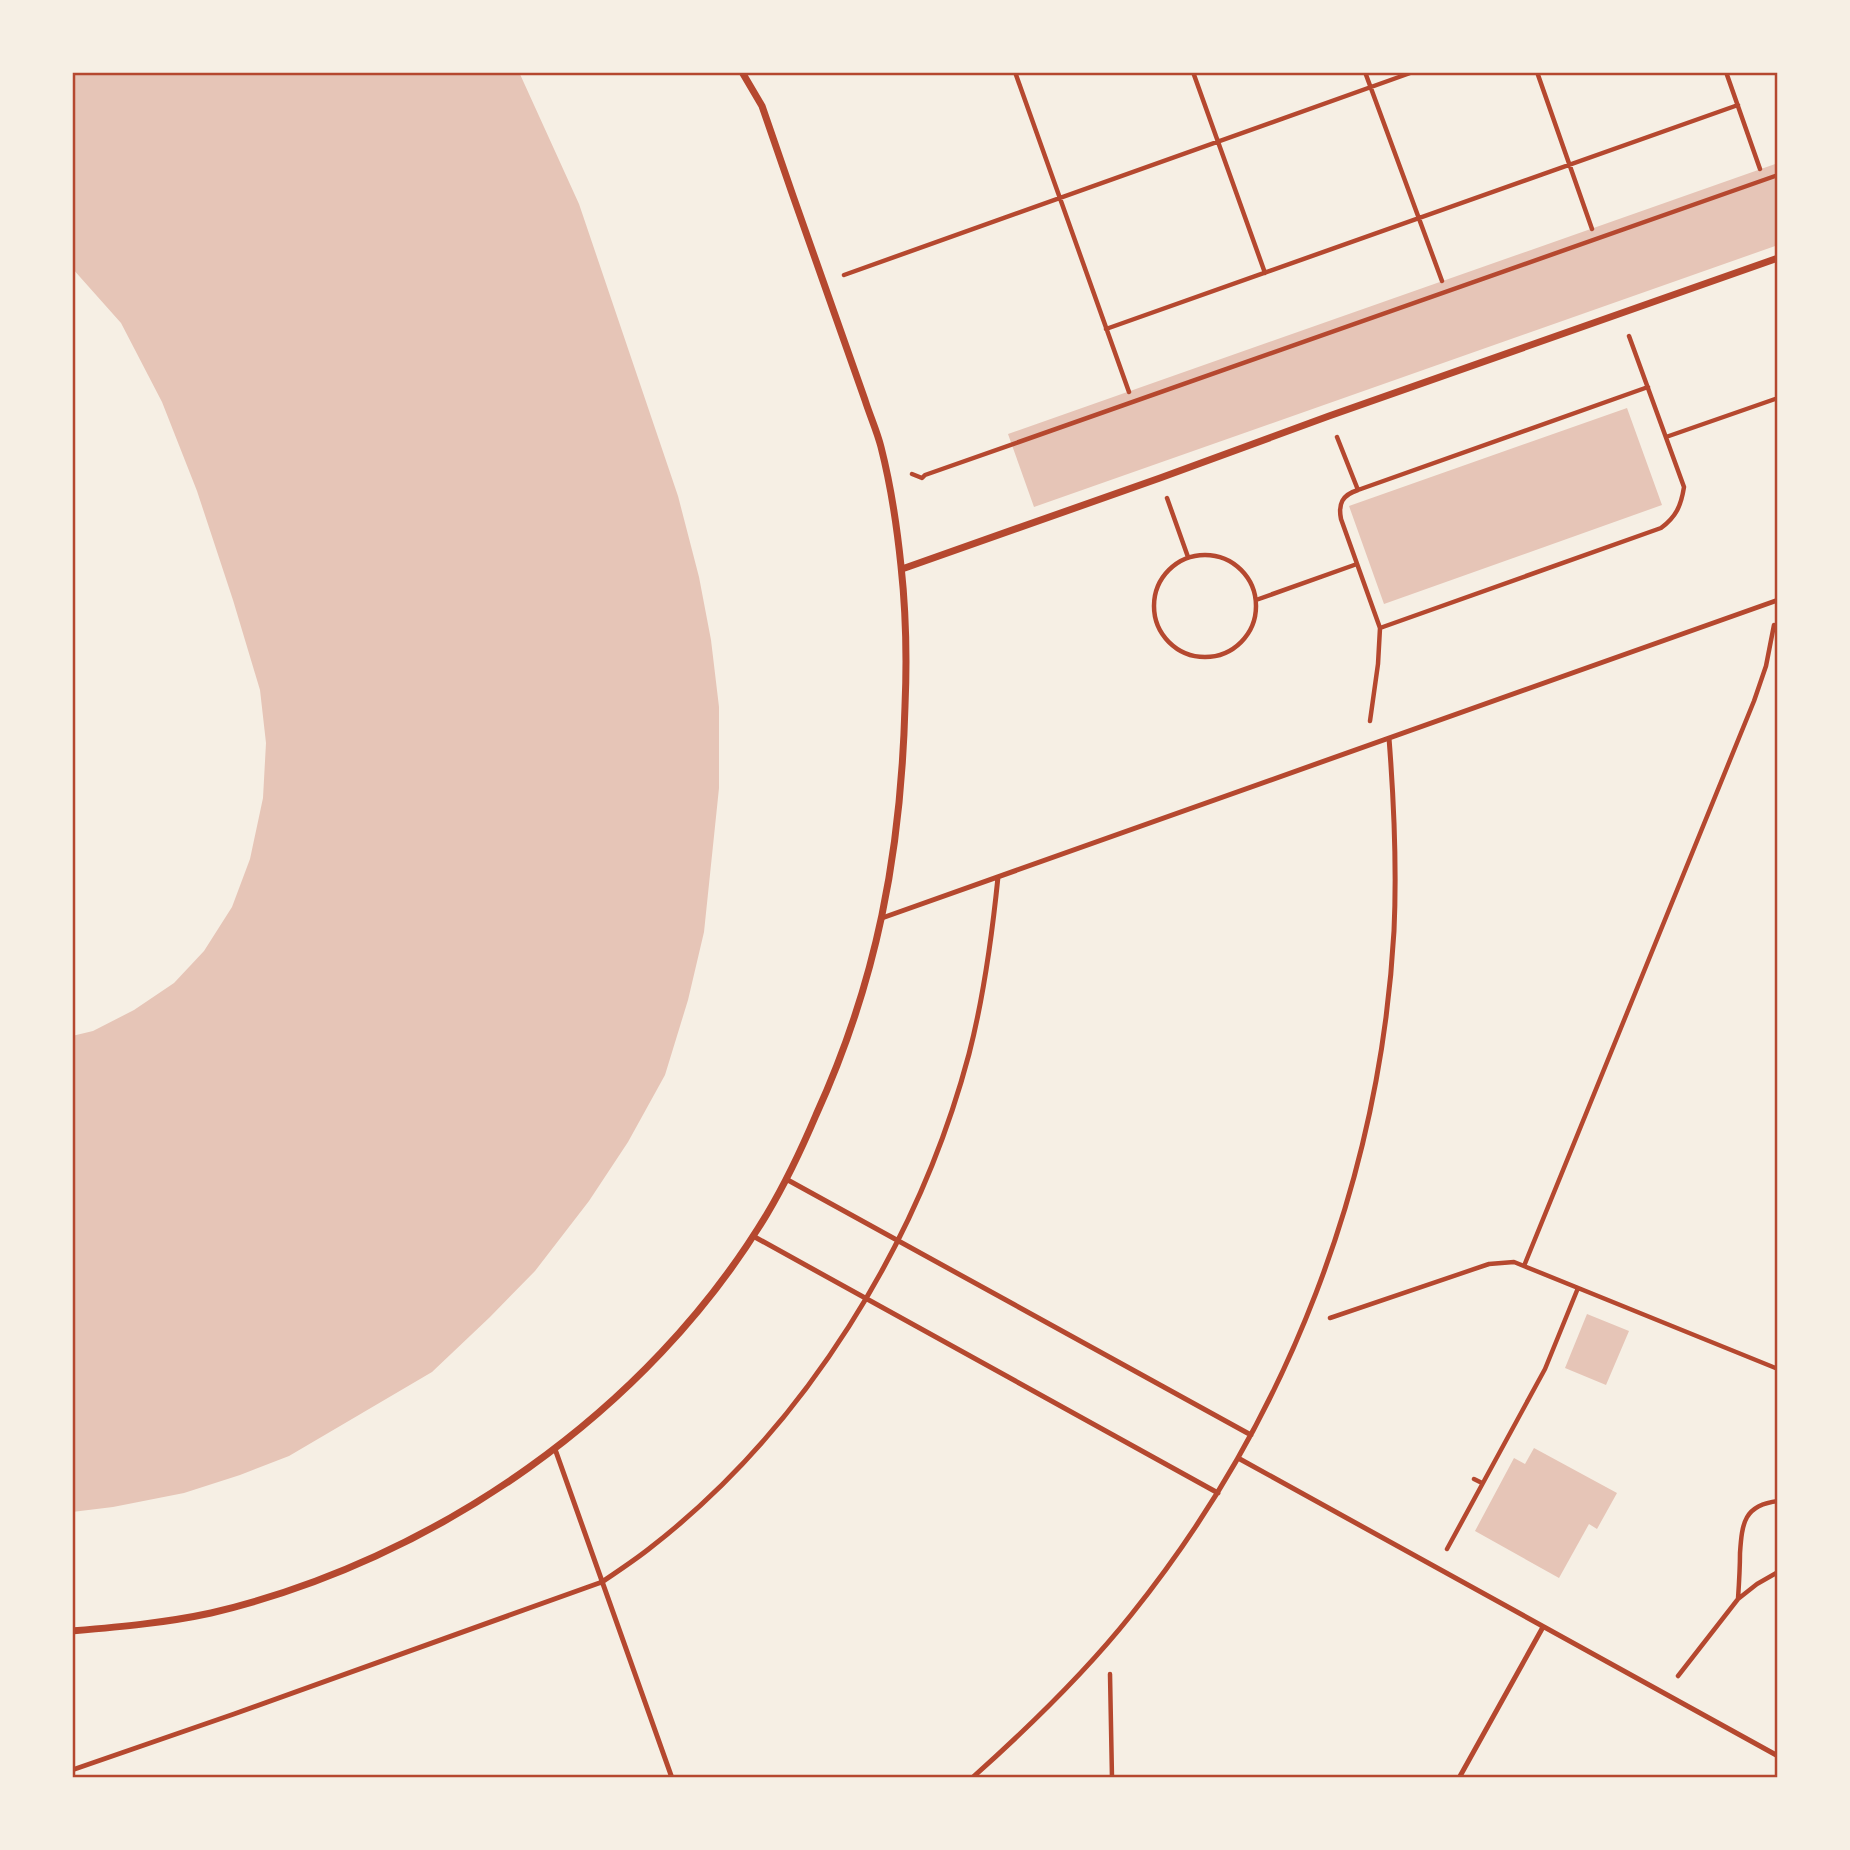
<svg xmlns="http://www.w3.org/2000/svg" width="1850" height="1850" viewBox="0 0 1850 1850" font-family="'Exo 2',sans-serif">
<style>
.building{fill:#e6c5b7}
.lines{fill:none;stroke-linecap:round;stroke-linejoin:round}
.path{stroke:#b5482f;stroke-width:4.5}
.service{stroke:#b5482f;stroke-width:5}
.minor{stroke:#b5482f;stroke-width:7}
.neatline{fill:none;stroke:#b5482f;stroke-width:2.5}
</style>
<rect width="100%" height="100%" fill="#f6efe4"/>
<path class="building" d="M72,72H519L579,204L678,496L699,577L711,640L719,707V788L704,932L688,1000L665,1075L628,1142L589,1201L535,1271L490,1317L432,1372L289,1456L240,1475L184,1493L113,1507L72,1512V1036L93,1031L134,1010L174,983L204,951L232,907L250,859L263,798L266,743L260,690L233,600L197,491L162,402L121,323L72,268Z
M1778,163V245L1034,507L1008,434Z
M1627,408L1662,505L1384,604L1349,506Z
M1587,1314L1629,1331L1606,1385L1565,1368Z
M1534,1448L1617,1493L1597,1529L1589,1524L1559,1578L1475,1531L1514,1458L1525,1464Z"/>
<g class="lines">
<path class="path" d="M1015,72L1129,392
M1193,72L1265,273
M1365,72L1442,281
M1537,72L1592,229
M1726,72L1760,169
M844,275L1413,72
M1106,329L1738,105
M1337,437L1358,490C1342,495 1338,504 1341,519L1380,628L1661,528C1676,517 1681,506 1684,487L1629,336
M1666,437L1778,398
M912,474L922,478L925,475L1778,175
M1358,490L1648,387
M1167,498L1188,557
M1154 606a51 51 0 1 1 102 0a51 51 0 1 1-102 0Z
M1256,600L1357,564
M1370,721L1378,664L1380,628
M1524,1266L1754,701L1766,666L1774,625
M1330,1318L1489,1264L1514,1262L1778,1369
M1474,1479L1482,1483
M1447,1549L1545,1369L1578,1288
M1738,1599C1739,1584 1740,1569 1740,1553C1742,1523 1744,1505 1778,1501
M1110,1674L1112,1778
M1678,1676L1738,1599L1757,1584L1778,1572"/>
<path class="service" d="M882,918L1778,600
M786,1179L1251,1435
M753,1236L1218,1493
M555,1449L672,1778
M1238,1458L1778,1756
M72,1770L234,1714L602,1582C618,1571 635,1560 650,1548C805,1428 919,1242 969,1054C984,996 992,936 998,877
M972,1778C1028,1728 1084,1674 1131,1615C1287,1421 1380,1180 1394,931C1397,867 1394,802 1389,738
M1459,1778L1543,1627"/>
<path class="minor" d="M902,569L1160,478L1329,416L1778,258
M72,1631C118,1627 165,1623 211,1613C435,1560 648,1412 767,1214C786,1182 802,1148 816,1115C877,981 901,853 905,706C907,660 906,612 901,566C897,527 891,486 881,447C877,431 870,416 865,400C855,372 845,343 835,315C810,245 786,176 762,106L742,72"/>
</g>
<rect width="1850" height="1850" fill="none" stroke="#f6efe4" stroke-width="147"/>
<rect x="74" y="74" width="1702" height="1702" class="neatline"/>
</svg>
